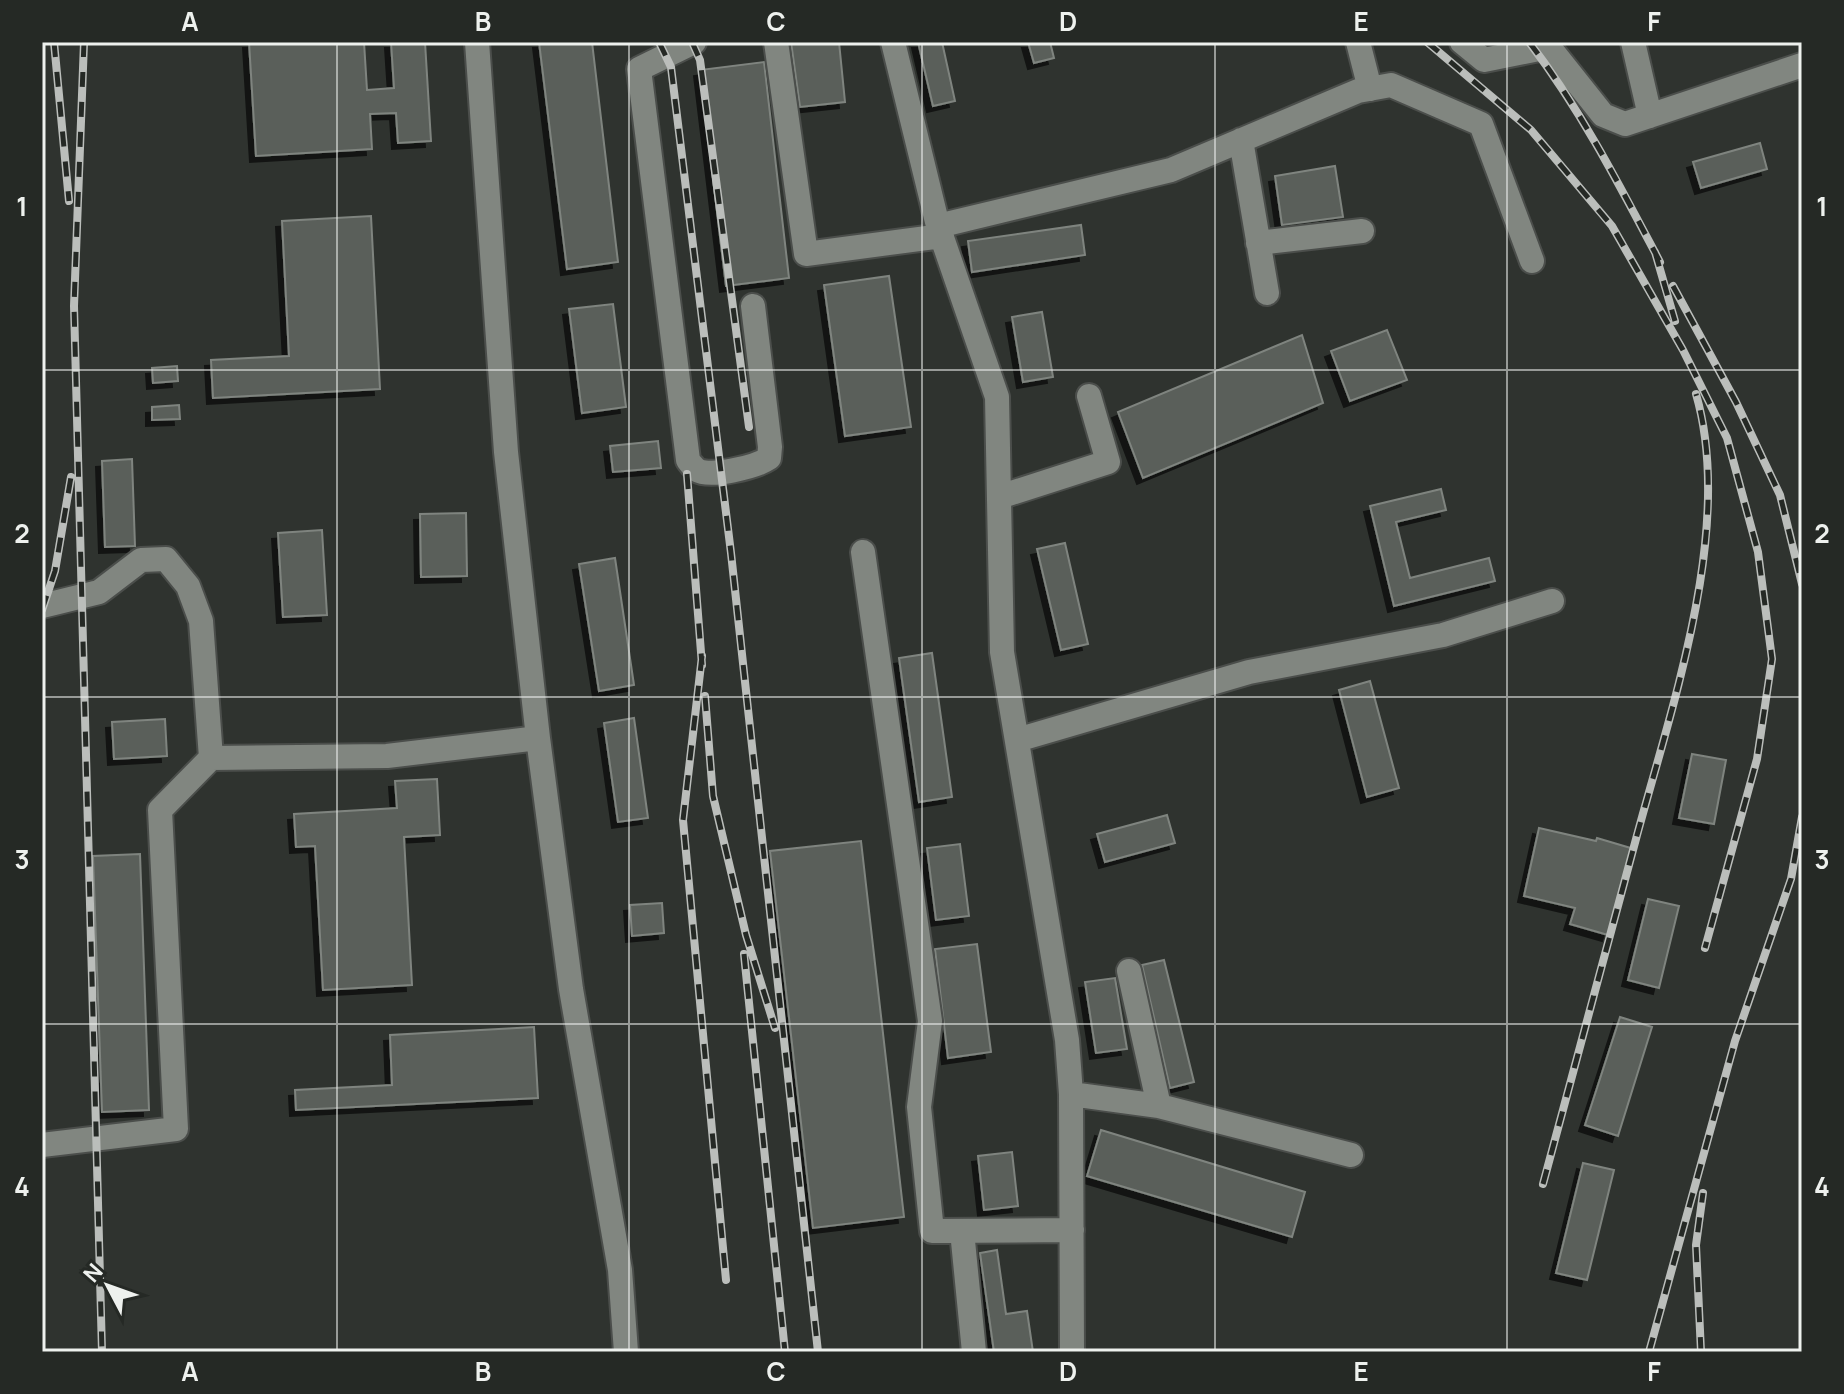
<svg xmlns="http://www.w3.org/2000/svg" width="1844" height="1394" viewBox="0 0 1844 1394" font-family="Manrope,sans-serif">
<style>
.building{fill:#5a5f5a;stroke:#7f847f;stroke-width:2;filter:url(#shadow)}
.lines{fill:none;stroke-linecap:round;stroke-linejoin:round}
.minor-casing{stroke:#4b4e4b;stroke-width:28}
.minor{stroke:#818680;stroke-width:24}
.rail-casing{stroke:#bbbebb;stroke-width:8}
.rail{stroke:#252925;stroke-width:5;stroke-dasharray:15;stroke-linecap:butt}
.grid{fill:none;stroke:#eef1ee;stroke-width:2;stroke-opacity:0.55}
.neatline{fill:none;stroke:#eef1ee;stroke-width:3}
.grid-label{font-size:26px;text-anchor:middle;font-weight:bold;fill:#eef1ee}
</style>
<defs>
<filter id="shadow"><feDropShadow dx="-6" dy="6" stdDeviation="0" flood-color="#0009"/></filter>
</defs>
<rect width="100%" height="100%" fill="#2f332f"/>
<path class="building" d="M249,42H364L367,90L394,88L391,42H425L431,141L398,143L396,113L370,114L372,149L256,156Z
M539,42H592L618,262L567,269Z
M791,42H839L845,102L800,107Z
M918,42H942L955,101L933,106Z
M1028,42H1050L1054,58L1034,63Z
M764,62L789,278L726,286L700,70Z
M1760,143L1767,169L1701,188L1693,162Z
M1335,166L1343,217L1282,225L1275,176Z
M371,216L380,389L213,398L211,360L289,356L282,221Z
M1081,225L1085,255L972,272L968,241Z
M889,276L911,427L845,436L824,285Z
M613,304L626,407L582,413L569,309Z
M1042,312L1053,377L1023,382L1012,317Z
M1387,330L1407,380L1350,401L1331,351Z
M1302,335L1323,403L1143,478L1118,412Z
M177,366L178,381L153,383L152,368Z
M179,405L180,419L152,420V407Z
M658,441L661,468L613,472L610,446Z
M132,459L135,546L105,547L102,461Z
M1441,489L1446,510L1396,522L1410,578L1489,558L1495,581L1394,606L1370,506Z
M466,513L467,576L421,577L420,514Z
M322,530L327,615L283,617L278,533Z
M1065,543L1088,644L1061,650L1037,549Z
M615,558L634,685L599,691L579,564Z
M932,653L952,797L919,802L899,658Z
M1370,681L1399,788L1367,797L1339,690Z
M634,718L648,818L618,822L604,723Z
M165,719L167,756L114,759L112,722Z
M1692,754L1726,760L1714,824L1679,818Z
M437,779L440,835L404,837L412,985L323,990L315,846L296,847L294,814L397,808L395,781Z
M1167,815L1175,843L1105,862L1097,834Z
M1539,828L1596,841L1597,838L1634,849L1608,935L1570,924L1575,908L1524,896Z
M861,841L904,1217L813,1228L770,851Z
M960,844L969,916L936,920L927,848Z
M140,854L149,1110L102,1112L93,856Z
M1648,899L1679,906L1659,988L1628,980Z
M662,903L664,933L632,936L630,905Z
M977,944L991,1052L948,1058L935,949Z
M1164,960L1194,1082L1170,1088L1142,965Z
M1115,978L1127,1049L1096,1053L1085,982Z
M1620,1017L1652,1027L1618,1136L1585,1125Z
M534,1027L538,1098L296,1110L295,1090L392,1085L390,1035Z
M1101,1130L1305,1192L1292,1237L1087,1176Z
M1012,1152L1018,1206L984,1210L978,1156Z
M1583,1163L1614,1170L1587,1280L1556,1273Z
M997,1250L1006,1314L1027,1311L1033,1352H994L980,1253Z"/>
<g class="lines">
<defs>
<path id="minor" d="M477,42L506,452L538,738
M694,42L639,69L688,460C689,462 695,469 697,470C710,478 756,467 769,458L770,447L753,306
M776,42L806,254L942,236
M893,42L938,226L997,397L1002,652L1067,1040L1071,1094L1072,1352
M1358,42L1370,89
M1462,42L1484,60L1549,47L1603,115L1625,124L1802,65
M1633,42L1650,116
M1241,140L1267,293
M938,226L1171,170L1358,91L1391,85L1481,124L1532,261
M1258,243L1362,231
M999,497L1108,462L1089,396
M863,552L930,1021L919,1107L932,1231L1072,1230
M42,606L99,592L141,560L166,559L188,586L201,621L211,758
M1017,740L1249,672L1443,635L1552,601
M1129,971L1159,1106
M1071,1094L1159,1106L1351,1155
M42,1145L176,1129L160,810L211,758L387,756L538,738L571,989L620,1270L626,1352
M962,1231L974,1352"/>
</defs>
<use href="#minor" class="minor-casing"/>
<use href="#minor" class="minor"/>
<defs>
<path id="rail" d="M54,42L69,201
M84,42L74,306L102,1352
M659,42L671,67L731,553L818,1352
M692,42L700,60L749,427
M1427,42L1531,130L1612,226L1683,350L1727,438L1758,552L1772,659L1757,759L1705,948
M1529,42C1581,110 1620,186 1660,262
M1655,252L1675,321
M1673,286L1736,402L1780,495L1802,584
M687,474L702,665
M42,610L55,571L71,477
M702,656L683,820L726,1280
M705,696L713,796L746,935L775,1028
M744,954L785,1352
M1543,1184C1574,1069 1605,954 1636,839C1671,708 1735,528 1696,394
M1649,1352L1735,1041L1791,879L1802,817
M1701,1352L1696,1245L1703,1193"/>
</defs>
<use href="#rail" class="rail-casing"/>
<use href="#rail" class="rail"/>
</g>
<path class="grid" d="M337,42V1352M629,42V1352M922,42V1352M1215,42V1352M1507,42V1352M42,370H1802M42,697H1802M42,1024H1802"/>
<rect width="1844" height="1394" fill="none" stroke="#252925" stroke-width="88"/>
<g transform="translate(108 1286) rotate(311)" stroke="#252925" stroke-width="6" paint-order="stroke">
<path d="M0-6L14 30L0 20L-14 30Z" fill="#eef1ee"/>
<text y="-12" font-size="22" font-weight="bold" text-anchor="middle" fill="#eef1ee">N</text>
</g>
<rect x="44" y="44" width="1756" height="1306" class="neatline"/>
<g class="grid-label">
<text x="190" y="31">A</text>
<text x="483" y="31">B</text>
<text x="776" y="31">C</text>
<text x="1068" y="31">D</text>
<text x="1361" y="31">E</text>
<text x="1654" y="31">F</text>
<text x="22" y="216">1</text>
<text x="1822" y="216">1</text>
<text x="22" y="543">2</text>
<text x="1822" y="543">2</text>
<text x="22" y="869">3</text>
<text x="1822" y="869">3</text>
<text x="22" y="1196">4</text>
<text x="1822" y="1196">4</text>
<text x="190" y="1381">A</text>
<text x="483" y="1381">B</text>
<text x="776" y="1381">C</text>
<text x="1068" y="1381">D</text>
<text x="1361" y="1381">E</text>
<text x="1654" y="1381">F</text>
</g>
</svg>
